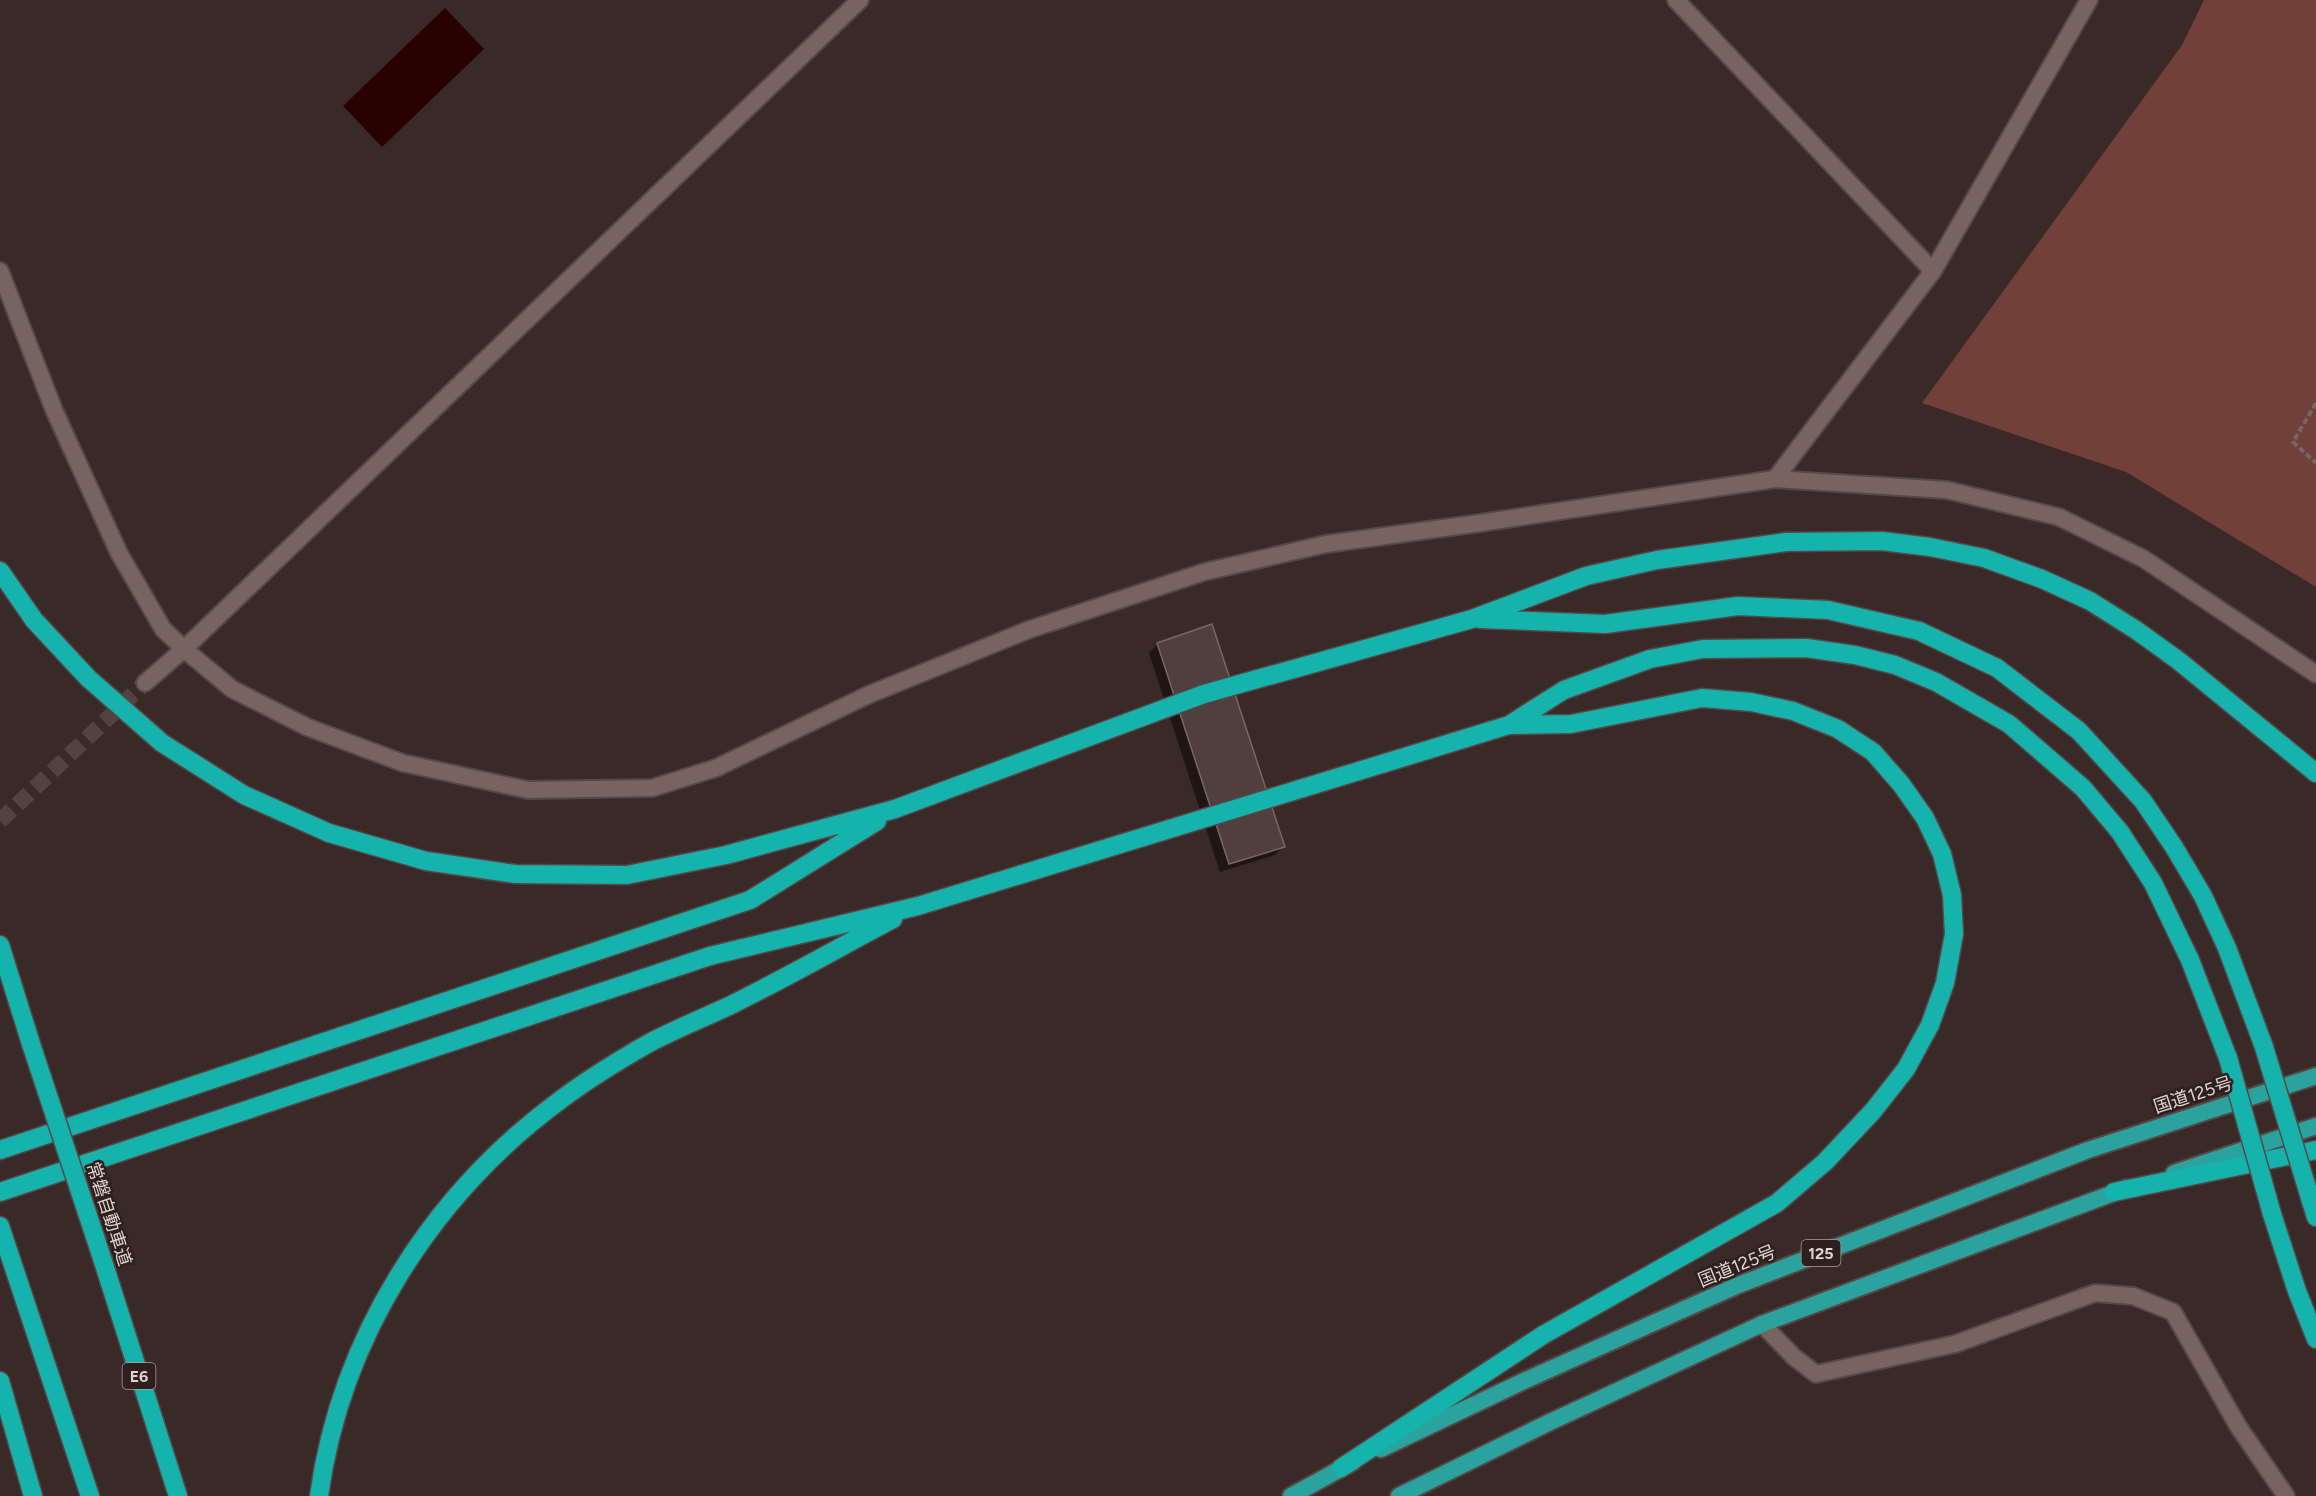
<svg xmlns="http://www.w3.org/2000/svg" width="2316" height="1496" viewBox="0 0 2316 1496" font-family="Figtree,'Noto Sans JP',sans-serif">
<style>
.green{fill:#714039}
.water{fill:#2a0101}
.shadow{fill:#0007}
.building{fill:#503f3c;stroke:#7a6764;stroke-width:1.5}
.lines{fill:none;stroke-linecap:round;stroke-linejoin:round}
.minor-tunnel{stroke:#524341;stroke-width:16;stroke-dasharray:16 8;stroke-linecap:butt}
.minor-casing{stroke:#554846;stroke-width:20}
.trunk-casing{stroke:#554846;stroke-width:20}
.motorway-casing{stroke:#554846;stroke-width:21}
.path{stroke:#756765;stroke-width:4;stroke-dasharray:6 3;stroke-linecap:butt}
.minor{stroke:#776461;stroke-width:16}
.trunk{stroke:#2aa29d;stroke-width:16}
.motorway{stroke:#16b2ac;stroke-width:18}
.motorway-bridge-casing{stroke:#554846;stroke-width:21;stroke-linecap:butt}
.motorway-bridge{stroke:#16b2ac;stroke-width:18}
.labels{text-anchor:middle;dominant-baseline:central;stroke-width:5;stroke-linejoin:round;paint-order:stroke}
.shield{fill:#2f1f1d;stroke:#aa9e9c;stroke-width:1.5}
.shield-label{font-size:16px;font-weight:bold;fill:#dfd4d2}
.street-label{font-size:18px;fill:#dfd4d2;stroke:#2f1f1d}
</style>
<rect width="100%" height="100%" fill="#392927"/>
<path class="green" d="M2204,0H2316V587L2126,472L1922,403L2182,45Z"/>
<path class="water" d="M445,8L484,49L382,147L343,106Z"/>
<path class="shadow" d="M1158,644L1283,847L1275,855L1220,872L1149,653Z"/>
<path class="building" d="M1212,624L1285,847L1229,864L1157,643Z"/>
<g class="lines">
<path class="minor-tunnel" d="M0,821L145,683"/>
<defs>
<path id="minor" d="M1676,0L1933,271
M0,271L54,410L119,553L163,629L184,649L232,689L307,727L403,763L528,790L652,788L716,768L868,695L1028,630L1204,572L1326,544L1480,523L1775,479L1947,490L2059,517L2144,559L2316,674
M1775,479L1933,271L2089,0
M145,683L184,649L860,0
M1762,1324L1794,1357L1816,1374L1955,1344L2095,1293L2133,1296L2173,1312L2238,1426L2286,1496"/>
<path id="trunk" d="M2174,1173L2316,1126
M1381,1449L1526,1380L1736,1286L2088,1150L2316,1076
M1291,1496L1353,1462
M1399,1496L1550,1422L1762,1324L2127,1188"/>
<path id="motorway" d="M0,571L34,620L88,678L162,743L244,795L329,833L426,861L515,874L627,875L726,855L895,809L1204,694L1472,619L1586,576L1657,560L1786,542L1882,541L1930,547L1984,558L2042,579L2090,601L2136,630L2179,661L2316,773
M1480,619L1605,624L1738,606L1828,610L1919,631L1997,668L2079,731L2143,801L2174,847L2203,896L2227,948L2264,1047
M0,945L32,1047
M0,1150L750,900L877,821
M0,1192L710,956L918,906L1509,725L1564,690L1650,659L1703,649L1806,648L1855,655L1895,665L1936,682L2009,724L2083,788L2120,832L2153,883L2190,960L2228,1058
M2114,1192L2316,1150
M2311,1201L2316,1217
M2272,1214L2297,1291L2316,1339
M0,1226L90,1496
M101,1255L178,1496
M0,1381L33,1496
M1341,1468L1543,1335L1777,1203L1825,1162L1873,1111L1906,1069L1930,1025L1945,983L1954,934L1952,895L1942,854L1925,818L1901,784L1873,752L1838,729L1793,711L1751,702L1702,698L1571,724L1509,725
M319,1496C341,1336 433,1193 563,1098C590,1078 621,1059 651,1042C676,1029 703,1018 729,1006C784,979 838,948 893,919"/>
</defs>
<use href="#minor" class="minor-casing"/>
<use href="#trunk" class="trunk-casing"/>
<use href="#motorway" class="motorway-casing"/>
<path class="path" d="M2316,403L2293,442L2316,463"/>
<use href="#minor" class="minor"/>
<use href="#trunk" class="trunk"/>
<use href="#motorway" class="motorway"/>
<defs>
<path id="motorway-bridge" d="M32,1047L101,1255
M2264,1047L2311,1201
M2228,1058L2272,1214"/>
</defs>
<use href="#motorway-bridge" class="motorway-bridge-casing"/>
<use href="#motorway-bridge" class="motorway-bridge"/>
</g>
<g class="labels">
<g class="shield">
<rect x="1801.5" y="1240" width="39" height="26" rx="4.5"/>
<rect x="122.5" y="1363" width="33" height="26" rx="4.5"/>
</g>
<g class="shield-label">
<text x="1821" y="1253">125</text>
<text x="139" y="1376">E6</text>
</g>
<g class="street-label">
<text transform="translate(2193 1095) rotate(-18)">国道125号</text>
<text transform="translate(109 1214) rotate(72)">常磐自動車道</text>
<text transform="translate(1737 1266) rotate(-22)">国道125号</text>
</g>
</g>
</svg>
